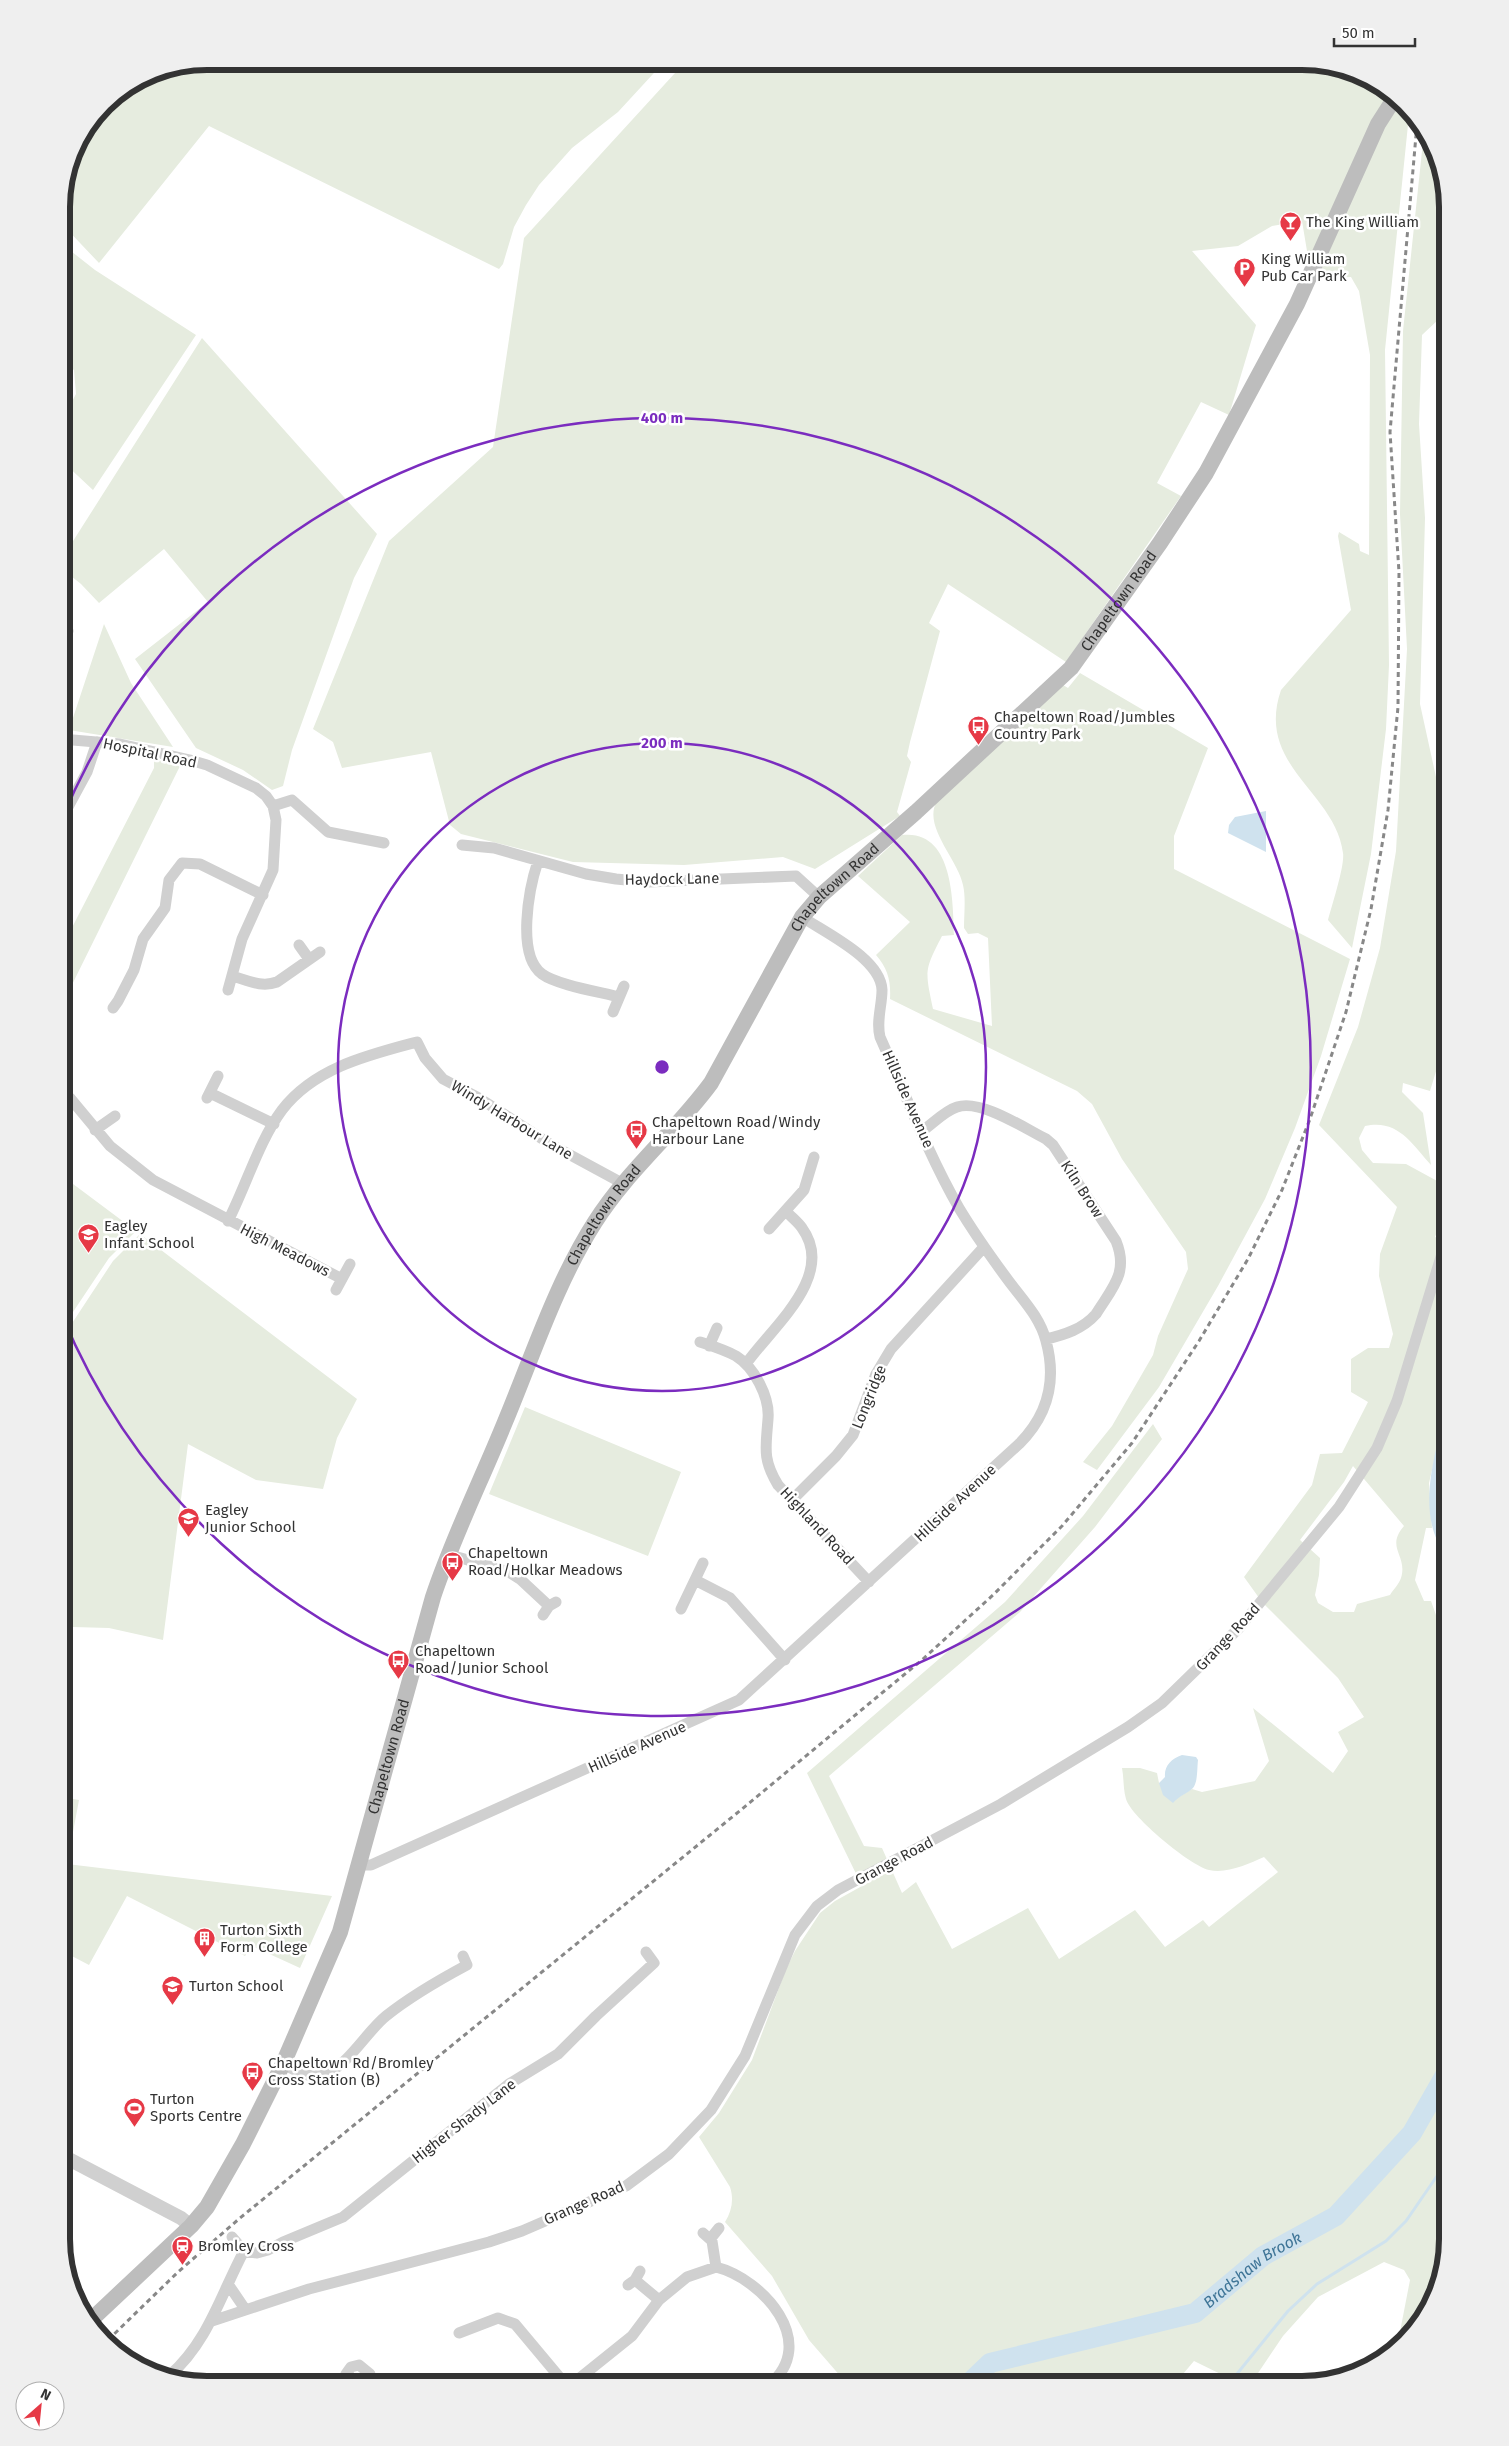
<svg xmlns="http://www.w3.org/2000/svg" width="1509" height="2446" viewBox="0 0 1509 2446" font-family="'Fira Sans',sans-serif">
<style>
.green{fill:#e6ecdf;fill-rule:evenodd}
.water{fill:#cfe2ee}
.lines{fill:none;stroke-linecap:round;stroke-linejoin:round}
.stream{stroke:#cfe2ee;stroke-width:3}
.river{stroke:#cfe2ee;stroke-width:20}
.minor{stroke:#d0d0d0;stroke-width:11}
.tertiary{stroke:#d0d0d0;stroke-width:14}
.secondary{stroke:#bdbdbd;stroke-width:16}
.rail{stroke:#888;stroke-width:3;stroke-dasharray:5 4;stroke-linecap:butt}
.ring{fill:none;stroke:#7b2cbf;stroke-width:2.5}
.labels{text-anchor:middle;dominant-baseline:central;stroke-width:5;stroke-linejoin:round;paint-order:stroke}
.poi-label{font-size:15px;fill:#333;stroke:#fff;text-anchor:start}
.street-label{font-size:15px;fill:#333;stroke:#fff}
.water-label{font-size:16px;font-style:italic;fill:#3f7597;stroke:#fff}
.rim{fill:none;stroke:#333;stroke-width:6}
.centre{fill:#7b2cbf;stroke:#fff;stroke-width:2.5}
.ring-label{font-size:15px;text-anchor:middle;font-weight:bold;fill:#7b2cbf;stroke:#fff;stroke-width:5;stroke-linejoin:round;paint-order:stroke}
</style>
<rect width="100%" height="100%" fill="#fff"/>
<path class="green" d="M207,61H665L618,112L572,148L539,185L526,205L514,227L503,264L499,269L209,126L99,263L62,224V198L72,151L104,104L151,72Z
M686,61H911L926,64L933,61L1312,62L1383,86L1409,115L1385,350L1389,665L1386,729L1371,854L1352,948L1328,920C1332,905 1345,865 1343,853C1335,791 1255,766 1281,690L1351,610L1338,536L1339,532L1359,544L1360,551L1369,555L1370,355L1359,291L1351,277L1327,278L1307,251L1302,221L1272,226L1238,246L1192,251L1256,325L1229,415L1201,402L1157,483L1181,496L1066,662L948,584L929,623L940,631L910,742L907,756L911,762L897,812L900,816L815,869L783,857L684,865L573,862L461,834L450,825L431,752L342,768L333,742L313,729L389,541L493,447L524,238Z
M1424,132L1433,142L1448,207V291L1439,319L1422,335L1419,424L1425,518L1420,704L1448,832V1032L1430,1091L1403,1083L1402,1092L1423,1113L1431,1165C1411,1143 1398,1119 1365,1126L1359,1138L1362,1150L1373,1163L1406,1164L1439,1182L1447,1206L1435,1237L1448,1243V1330L1443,1343L1448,1348V1402L1429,1483L1432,1528H1426L1415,1580L1424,1601H1431L1448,1649V2239L1423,2320L1398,2342L1410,2280L1404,2270L1384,2262L1318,2297L1283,2336L1250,2385H1243L1194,2361L1183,2374L1198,2385H848L809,2340L772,2276L725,2222C732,2211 734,2199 730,2187L699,2137L719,2113L752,2060L786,1969L795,1951L820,1913L835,1901L862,1886L807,1773L1005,1602L1083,1516L1153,1424L1162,1439L1095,1527L1020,1612L829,1776L864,1846L882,1848L902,1893L916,1882L952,1949L1028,1908L1059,1959L1135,1910L1165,1947L1203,1920L1209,1927L1278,1872L1264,1857C1248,1864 1227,1874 1209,1870C1191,1866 1131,1817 1126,1799C1123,1789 1124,1778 1122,1768H1140L1157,1773L1159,1783L1177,1798L1192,1789L1202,1792L1255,1781L1269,1761L1253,1708L1333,1773L1348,1751L1338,1732L1364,1717L1338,1678L1262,1602L1244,1577L1312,1485L1320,1454L1342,1453L1368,1402L1351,1392V1359L1368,1348H1389L1393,1334L1379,1276L1380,1254L1397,1207L1319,1125L1358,1027L1380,948L1396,851L1407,649L1400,514L1403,331ZM1353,1466L1404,1526C1385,1548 1408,1555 1401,1578C1399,1584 1393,1590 1390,1595L1357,1604L1354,1612H1333L1318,1603L1315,1595L1319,1575L1320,1558L1300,1540L1344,1482Z
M62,244L95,270L196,335L93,490L62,461V420L76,394L74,370L62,362Z
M202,338L377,534L354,578L292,750L283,786L272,790L243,770L196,748L135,659L208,602L164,549L99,603L81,584L61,568V560Z
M104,624L131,683L173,747L69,730Z
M1080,673L1208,748L1174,836V869L1350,959L1321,1056L1295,1128L1265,1199L1218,1286L1159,1387L1097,1470L1083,1462L1112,1426L1153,1355L1158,1336L1188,1269L1186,1252L1122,1159L1092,1104L1077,1091L890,999C891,981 888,969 876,955L910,922L858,876L902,835C953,829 953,900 954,935L942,936C924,971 925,970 933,1009L992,1026L988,938L978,933L968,934L964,928C964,914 966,898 963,885C958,859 922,826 937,801L1063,685L1068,688Z
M154,759L180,766L61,1007V949L154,768Z
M61,1175L136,1231L109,1258L61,1330Z
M140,1234L357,1399L337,1438L323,1489L256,1480L188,1444L163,1640L109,1628L73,1627L61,1624V1340L113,1261Z
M525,1407L681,1472L648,1556L489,1494Z
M61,1797L79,1800L67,1864L332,1896L300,1968L252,1946L245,1956L127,1896L89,1965L68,1954L61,1965Z"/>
<path class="water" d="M1266,811V852L1228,833L1229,825L1235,817Z
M1448,1402V1557C1412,1516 1437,1448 1448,1402Z
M1182,1755L1196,1757L1198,1760C1197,1768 1198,1782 1193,1788C1187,1794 1180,1795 1173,1803L1163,1795L1159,1783L1165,1777C1164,1766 1171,1759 1182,1755Z
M1182,2374L1198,2385H1170Z"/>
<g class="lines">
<path class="stream" d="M1228,2385L1288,2311L1317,2284L1386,2241L1406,2221L1448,2160"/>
<path class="river" id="s1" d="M967,2385L990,2363L1195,2313L1263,2256L1336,2216L1412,2133L1448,2070"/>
<path class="minor" d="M61,629L68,631
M61,739L120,744L190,760L207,765L256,788L266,796L273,806L276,820L273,870L242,939L228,990
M273,806L292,800L328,832L384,843
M61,820L87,772L97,742
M462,845L494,848L586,874L616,879L648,882L796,876L819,897
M538,861C529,888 516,955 542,974C557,985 600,992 619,997
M299,945L309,959
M232,976C247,980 261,988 277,982L320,952
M113,1008L118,1001L134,970L143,939L165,908L169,880L182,863L200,864L263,895
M613,1012L624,986
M210,1093L274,1124
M70,1098L110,1146L153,1180L342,1279
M207,1098L218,1076
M95,1130L115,1116
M922,1131C933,1124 944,1111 957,1107C981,1099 1024,1128 1046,1139L1053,1145L1116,1241C1129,1273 1112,1288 1096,1314C1083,1329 1064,1335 1046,1339
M228,1221C246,1186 259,1141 282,1110C314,1068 368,1055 417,1042L425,1058L443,1079L479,1098L550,1144L622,1183
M769,1229L804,1190L814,1157
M336,1290L350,1264
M700,1342C712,1346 725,1350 736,1356C754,1367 770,1397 768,1419C766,1447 762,1459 778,1485L869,1582
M709,1346L717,1328
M746,1364C771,1328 837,1276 802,1228C798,1222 791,1217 786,1211
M792,1500L836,1456L853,1435L876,1374L891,1349L984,1247
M447,1554L509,1572L520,1579L549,1606
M695,1580L730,1598L785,1660
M681,1609L703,1563
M543,1615L549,1606L556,1602
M359,1865H371L739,1700L1019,1444C1048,1415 1057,1381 1046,1341C1040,1317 1022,1299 1008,1280C991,1257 974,1233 959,1208C928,1154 905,1093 880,1037C876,1021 882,1006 882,990C881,959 826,933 802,917
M283,2064C295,2070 308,2079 322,2075C347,2068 366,2032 386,2016C411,1996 439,1980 467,1965L463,1956
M703,2233L712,2241L716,2267
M232,2237L244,2251L257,2253L268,2250L283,2242L343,2217L509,2084L558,2054L596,2016L654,1963L646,1952
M711,2238L719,2228
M635,2280L659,2300
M228,2284L245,2309
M628,2285L635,2280L640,2271
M212,2321L309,2289L489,2242L522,2231L626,2186L669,2154L711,2110L745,2056L795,1935L817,1906L838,1890L1001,1804L1128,1727L1162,1703L1239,1628L1339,1507L1377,1448L1397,1401L1448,1234
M459,2333L498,2318L515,2324L566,2385
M170,2375C208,2342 221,2294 244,2251
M351,2384L346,2374L351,2367L359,2365L370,2374
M571,2385L632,2336L659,2300L687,2277L716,2267C763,2279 820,2343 769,2385"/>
<path class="tertiary" d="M61,2155L181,2218L191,2226"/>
<path class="secondary" id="s2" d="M91,2320L191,2226L207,2207L243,2144L283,2064L340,1932L433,1597C453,1537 481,1481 505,1422C533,1355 556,1283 595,1222C628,1170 675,1132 711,1083L802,917L819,897L916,812L1071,668L1160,543L1206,473L1297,304L1378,124L1394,99"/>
<path class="rail" d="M108,2340L178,2272L240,2218L742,1809L923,1659L993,1595L1062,1526L1132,1443L1199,1341L1248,1259L1282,1190L1310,1119L1346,1012L1371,909L1388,810L1398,707L1399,572L1390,432L1417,124"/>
</g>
<g class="ring">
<circle cx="662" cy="1067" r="324"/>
<path d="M62 819A649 649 0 1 1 62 1315"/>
</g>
<defs>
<symbol id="bar-pin" viewBox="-11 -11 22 30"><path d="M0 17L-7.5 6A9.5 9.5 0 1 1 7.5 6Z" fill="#e63946" stroke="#fff"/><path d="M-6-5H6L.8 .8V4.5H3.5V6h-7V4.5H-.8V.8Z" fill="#fff"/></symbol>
<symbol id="parking-pin" viewBox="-11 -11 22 30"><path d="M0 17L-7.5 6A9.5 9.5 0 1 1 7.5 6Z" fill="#e63946" stroke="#fff"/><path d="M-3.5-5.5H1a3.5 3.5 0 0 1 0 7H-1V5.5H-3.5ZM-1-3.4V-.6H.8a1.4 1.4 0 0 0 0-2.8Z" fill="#fff"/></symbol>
<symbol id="bus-pin" viewBox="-11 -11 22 30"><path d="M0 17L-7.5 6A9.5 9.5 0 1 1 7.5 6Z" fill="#e63946" stroke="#fff"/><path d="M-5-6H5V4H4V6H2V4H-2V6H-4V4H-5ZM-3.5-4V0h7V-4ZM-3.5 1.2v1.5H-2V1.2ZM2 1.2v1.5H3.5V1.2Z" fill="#fff"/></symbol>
<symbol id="school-pin" viewBox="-11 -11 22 30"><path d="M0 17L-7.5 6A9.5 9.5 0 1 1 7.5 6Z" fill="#e63946" stroke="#fff"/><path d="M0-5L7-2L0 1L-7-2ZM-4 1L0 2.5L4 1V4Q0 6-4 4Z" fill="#fff"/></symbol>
<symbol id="building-pin" viewBox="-11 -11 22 30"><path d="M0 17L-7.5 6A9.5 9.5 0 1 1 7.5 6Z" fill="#e63946" stroke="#fff"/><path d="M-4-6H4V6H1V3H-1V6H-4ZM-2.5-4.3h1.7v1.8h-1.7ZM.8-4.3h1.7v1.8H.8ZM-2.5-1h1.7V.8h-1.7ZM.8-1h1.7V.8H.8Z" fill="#fff"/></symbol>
<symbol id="stadium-pin" viewBox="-11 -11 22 30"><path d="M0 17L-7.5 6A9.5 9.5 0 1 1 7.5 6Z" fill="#e63946" stroke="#fff"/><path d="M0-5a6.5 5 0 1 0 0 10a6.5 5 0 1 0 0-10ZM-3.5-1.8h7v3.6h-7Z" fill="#fff"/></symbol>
<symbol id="station-pin" viewBox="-11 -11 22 30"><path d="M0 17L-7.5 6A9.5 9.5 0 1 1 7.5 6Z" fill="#e63946" stroke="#fff"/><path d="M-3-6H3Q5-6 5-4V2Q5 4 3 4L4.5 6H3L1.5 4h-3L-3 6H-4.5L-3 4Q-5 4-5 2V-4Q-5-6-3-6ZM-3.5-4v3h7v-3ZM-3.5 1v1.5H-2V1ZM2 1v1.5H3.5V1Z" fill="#fff"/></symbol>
</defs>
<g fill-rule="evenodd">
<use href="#bar-pin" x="1278" y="210" width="25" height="34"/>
<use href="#parking-pin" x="1232" y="256" width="25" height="34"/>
<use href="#bus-pin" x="966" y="714" width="25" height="34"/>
<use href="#bus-pin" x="624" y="1118" width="25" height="34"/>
<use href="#school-pin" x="76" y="1222" width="25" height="34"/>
<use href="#school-pin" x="176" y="1506" width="25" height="34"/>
<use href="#bus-pin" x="440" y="1550" width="25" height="34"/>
<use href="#bus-pin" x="386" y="1648" width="25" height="34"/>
<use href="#building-pin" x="192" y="1926" width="25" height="34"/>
<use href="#school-pin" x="160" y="1974" width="25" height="34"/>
<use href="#bus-pin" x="240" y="2060" width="25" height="34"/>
<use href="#stadium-pin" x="122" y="2096" width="25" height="34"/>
<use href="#station-pin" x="170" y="2234" width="25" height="34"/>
</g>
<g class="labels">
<g class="poi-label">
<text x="1306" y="222">The King William</text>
<text x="1261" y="259">King William<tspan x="1261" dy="17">Pub Car Park</tspan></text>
<text x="994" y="717">Chapeltown Road/Jumbles<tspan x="994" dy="17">Country Park</tspan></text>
<text x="652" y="1122">Chapeltown Road/Windy<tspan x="652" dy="17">Harbour Lane</tspan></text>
<text x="104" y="1226">Eagley<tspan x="104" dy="17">Infant School</tspan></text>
<text x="205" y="1510">Eagley<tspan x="205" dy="17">Junior School</tspan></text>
<text x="468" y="1553">Chapeltown<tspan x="468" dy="17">Road/Holkar Meadows</tspan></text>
<text x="415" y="1651">Chapeltown<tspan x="415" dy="17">Road/Junior School</tspan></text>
<text x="220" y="1930">Turton Sixth<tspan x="220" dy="17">Form College</tspan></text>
<text x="189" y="1986">Turton School</text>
<text x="268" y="2063">Chapeltown Rd/Bromley<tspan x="268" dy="17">Cross Station (B)</tspan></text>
<text x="150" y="2099">Turton<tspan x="150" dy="17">Sports Centre</tspan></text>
<text x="198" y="2246">Bromley Cross</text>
</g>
<g class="street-label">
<text stroke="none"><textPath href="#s2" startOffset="2044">Chapeltown Road</textPath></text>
<text transform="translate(150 753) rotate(12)">Hospital Road</text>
<text transform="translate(672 879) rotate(-1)">Haydock Lane</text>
<text stroke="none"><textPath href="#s2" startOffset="1639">Chapeltown Road</textPath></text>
<text transform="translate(908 1099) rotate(66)">Hillside Avenue</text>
<text transform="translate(512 1120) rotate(31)">Windy Harbour Lane</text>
<text transform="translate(1082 1189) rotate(57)">Kiln Brow</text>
<text stroke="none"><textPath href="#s2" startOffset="1235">Chapeltown Road</textPath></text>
<text transform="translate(285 1250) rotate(27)">High Meadows</text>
<text transform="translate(869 1397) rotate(-68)">Longridge</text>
<text transform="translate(955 1503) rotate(-43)">Hillside Avenue</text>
<text transform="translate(817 1526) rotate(47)">Highland Road</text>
<text transform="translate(1228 1637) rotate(-47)">Grange Road</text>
<text transform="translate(637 1747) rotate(-24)">Hillside Avenue</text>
<text stroke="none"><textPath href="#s2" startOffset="650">Chapeltown Road</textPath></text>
<text transform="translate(894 1861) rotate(-28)">Grange Road</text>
<text transform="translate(464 2121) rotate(-38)">Higher Shady Lane</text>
<text transform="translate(584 2203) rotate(-24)">Grange Road</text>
</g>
<g class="water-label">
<text stroke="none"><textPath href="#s1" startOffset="315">Bradshaw Brook</textPath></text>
</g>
</g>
<path d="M0 0H1509V2446H0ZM207 70H1302A137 137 0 0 1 1439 207V2239A137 137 0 0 1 1302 2376H207A137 137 0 0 1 70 2239V207A137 137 0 0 1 207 70Z" fill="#efefef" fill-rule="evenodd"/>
<path class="rim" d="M207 70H1302A137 137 0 0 1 1439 207V2239A137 137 0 0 1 1302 2376H207A137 137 0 0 1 70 2239V207A137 137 0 0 1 207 70Z"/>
<circle cx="662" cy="1067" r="8" class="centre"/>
<g class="ring-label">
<text x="662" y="423">400 m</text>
<text x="662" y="748">200 m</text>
</g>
<g transform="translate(40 2406) rotate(27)"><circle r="24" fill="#ffffff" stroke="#adadad"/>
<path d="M0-4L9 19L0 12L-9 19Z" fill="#e63946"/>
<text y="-8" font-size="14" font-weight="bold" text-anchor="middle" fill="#333333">N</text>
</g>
<path d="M1334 38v8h81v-8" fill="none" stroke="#333333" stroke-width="2.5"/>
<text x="1342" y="38" font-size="15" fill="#333333" stroke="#ffffff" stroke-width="4" paint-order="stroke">50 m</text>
</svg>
